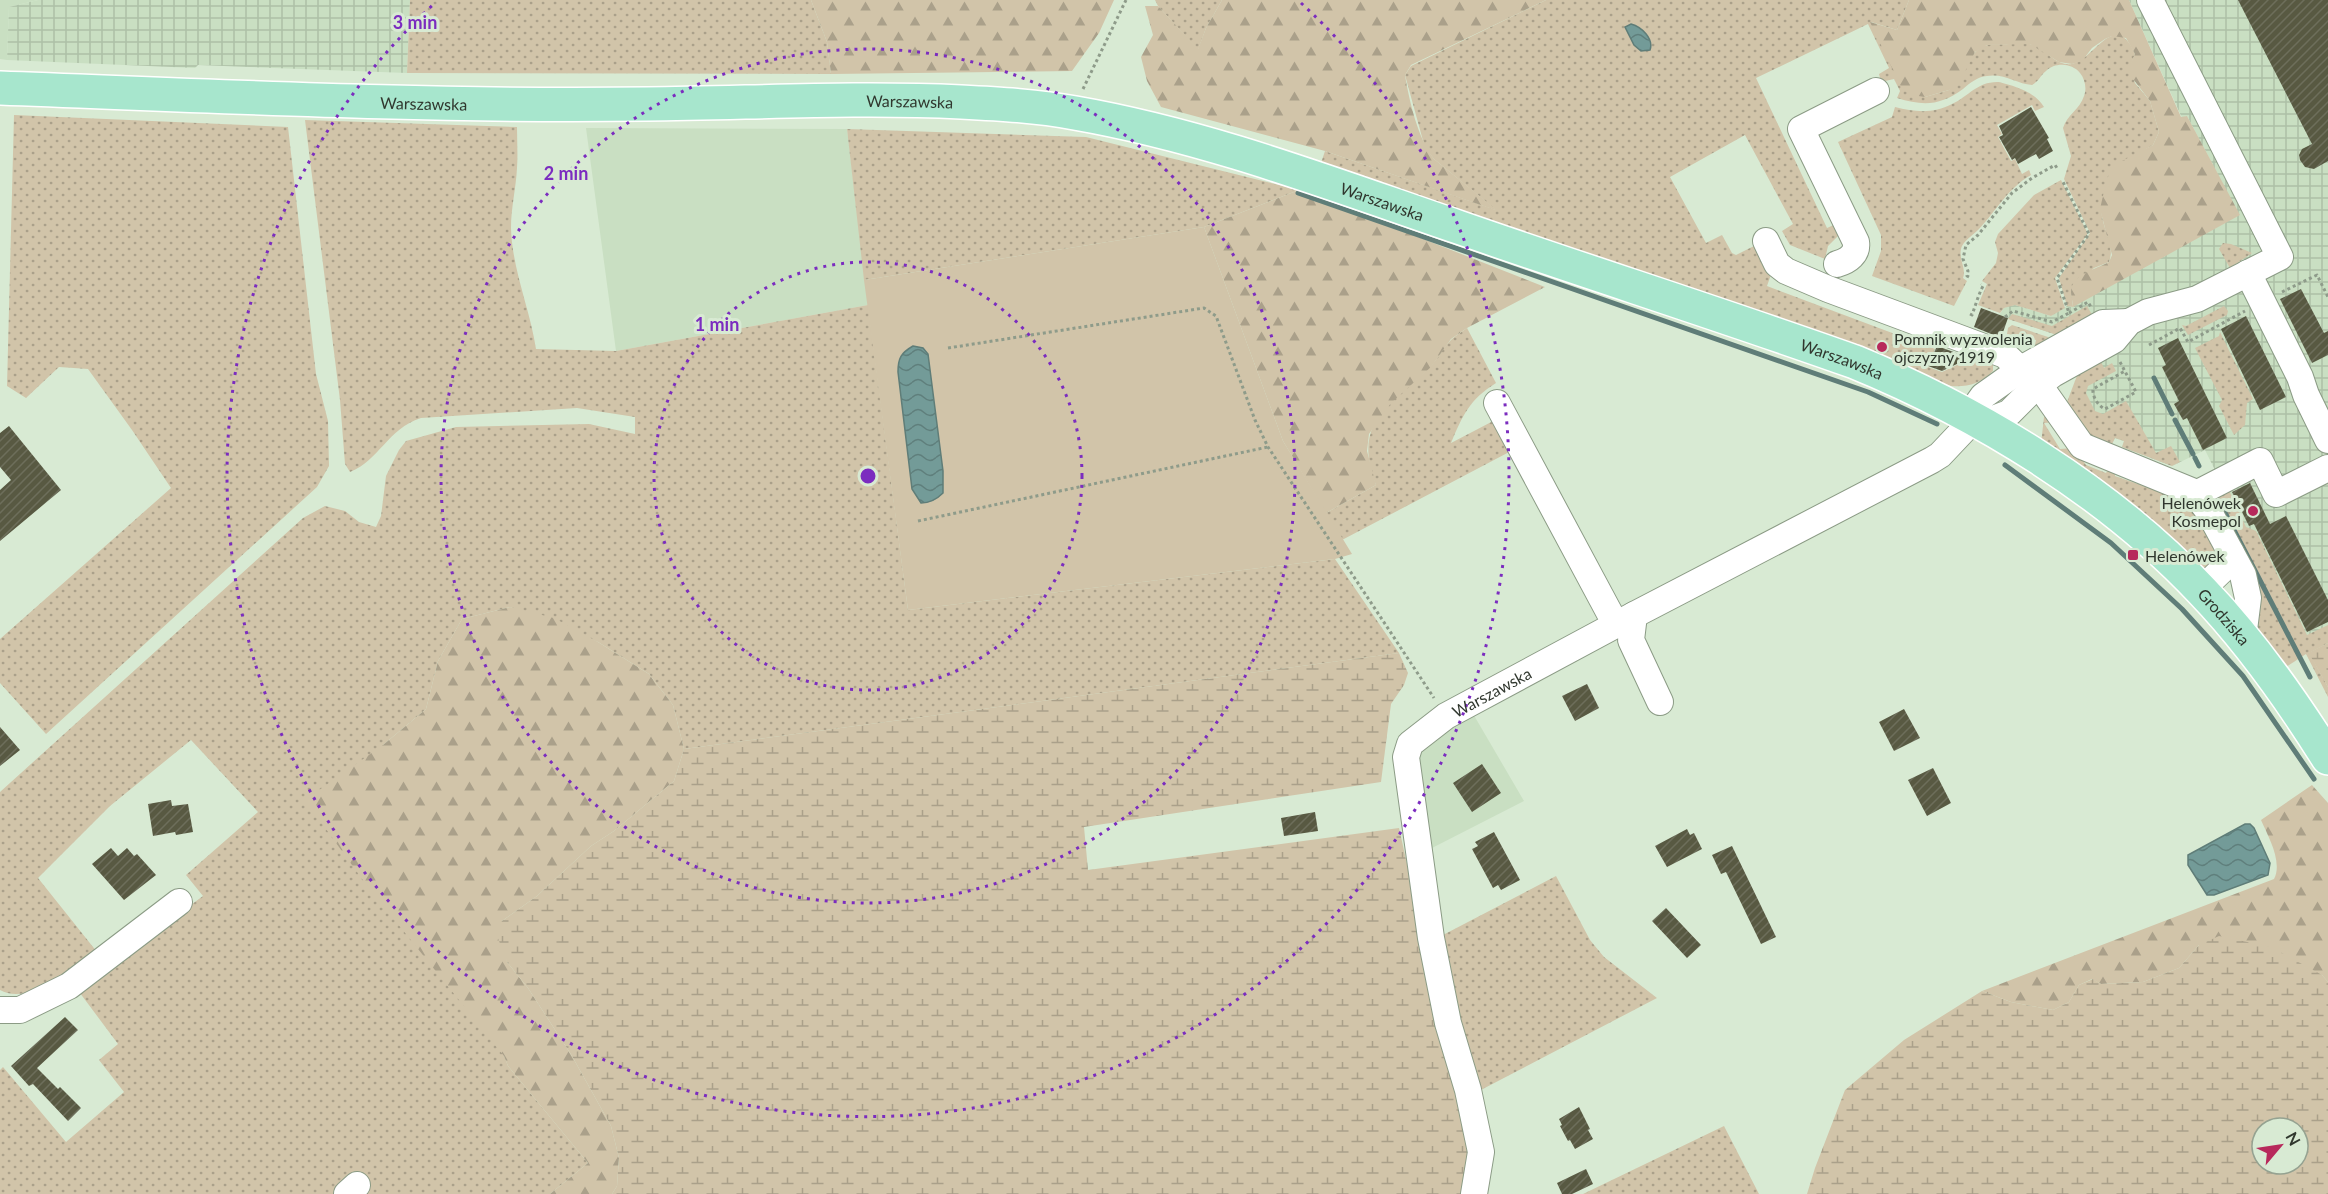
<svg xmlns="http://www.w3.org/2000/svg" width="2328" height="1194" viewBox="0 0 2328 1194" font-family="Lato,sans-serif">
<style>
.built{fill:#c9dfc2}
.industrial{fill:url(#industrial-grid)}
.grass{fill:url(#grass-dots)}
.forest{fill:url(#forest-firs)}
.wetland{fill:url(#wetland-marsh);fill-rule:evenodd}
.green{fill:#d1c4a9}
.water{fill:url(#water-waves);stroke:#5f7d78;stroke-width:1.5}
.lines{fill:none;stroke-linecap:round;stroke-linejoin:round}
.stream{stroke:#5f7d78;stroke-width:5}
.building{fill:url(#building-hatch)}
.minor-casing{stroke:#8b9b85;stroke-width:28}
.major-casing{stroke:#fff;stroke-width:36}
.path{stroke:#8e9b8a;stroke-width:3;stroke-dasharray:3 3;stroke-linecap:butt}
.minor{stroke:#fff;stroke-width:26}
.major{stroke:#a7e6cd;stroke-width:33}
.ring{fill:none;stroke:#7b2cbf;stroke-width:3;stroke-dasharray:3 6}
.poi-dot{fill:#b7295b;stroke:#d8ead3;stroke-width:2}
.labels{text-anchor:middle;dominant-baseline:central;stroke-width:6;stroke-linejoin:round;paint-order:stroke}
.street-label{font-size:16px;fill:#30372e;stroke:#d8ead3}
.poi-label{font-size:16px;fill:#30372e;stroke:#d8ead3;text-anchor:start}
.centre{fill:#7b2cbf;stroke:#d8ead3;stroke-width:3}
.ring-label{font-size:18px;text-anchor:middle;font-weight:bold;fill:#7b2cbf;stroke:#d8ead3;stroke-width:6;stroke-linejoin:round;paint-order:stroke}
</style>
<defs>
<pattern id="industrial-grid" width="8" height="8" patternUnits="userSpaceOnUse" patternTransform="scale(1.5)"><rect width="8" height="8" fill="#c9dfc2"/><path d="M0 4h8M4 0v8" fill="none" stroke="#adc0a7"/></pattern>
<pattern id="grass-dots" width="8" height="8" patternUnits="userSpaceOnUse" patternTransform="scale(1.5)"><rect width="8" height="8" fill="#d1c4a9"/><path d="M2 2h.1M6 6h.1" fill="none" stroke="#aaa08a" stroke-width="1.8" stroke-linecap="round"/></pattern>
<pattern id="forest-firs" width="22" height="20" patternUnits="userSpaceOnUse" patternTransform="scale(1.5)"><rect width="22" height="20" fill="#d1c4a9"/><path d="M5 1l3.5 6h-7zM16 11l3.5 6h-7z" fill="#aaa08a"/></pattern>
<pattern id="wetland-marsh" width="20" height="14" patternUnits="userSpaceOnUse" patternTransform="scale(1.5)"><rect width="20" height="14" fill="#d1c4a9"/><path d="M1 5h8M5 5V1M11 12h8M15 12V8" fill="none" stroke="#aaa08a"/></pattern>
<pattern id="water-waves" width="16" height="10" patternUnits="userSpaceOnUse" patternTransform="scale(1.5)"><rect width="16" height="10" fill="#739b98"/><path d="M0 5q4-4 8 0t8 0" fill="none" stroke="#5f7f7c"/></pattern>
<pattern id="building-hatch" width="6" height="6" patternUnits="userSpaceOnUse" patternTransform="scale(1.5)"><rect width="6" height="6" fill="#585942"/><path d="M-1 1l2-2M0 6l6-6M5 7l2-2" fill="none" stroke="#6d6e5b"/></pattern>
</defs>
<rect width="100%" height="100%" fill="#d8ead3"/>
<path class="built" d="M0,0H38L9,7L7,60L0,59Z
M586,128L847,129L868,305L616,351Z
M1472,712L1524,801L1432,848L1416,750Z"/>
<path class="industrial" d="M38,0H410L407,73L198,65L195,68L7,60L9,7Z
M2129,0H2328V643L2306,654L2205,450L2172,466L2122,447L2124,441L2115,438L2112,444L2088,434L2078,373L2057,335L1999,315L2004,308L2009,306L2015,305L2051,316L2067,306L2073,307L2213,165L2187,116L2182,118Z"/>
<path class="grass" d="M410,0H811L827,42L831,74L407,73Z
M1155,0H1222L1206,28L1198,50L1158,6Z
M1546,0H1909L1897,30L1871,22L1925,97L1949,90C1956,80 1971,52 1982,47C1989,43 2001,45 2009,44C2019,43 2031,42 2040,48C2050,55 2058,66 2072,64C2094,60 2115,8 2135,54L2130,67L2135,83L2150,101L2159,132L2153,145L2141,152L2103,201C2096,223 2117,242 2109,262L2094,268L2071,290L2073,307L2067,306L2059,278L2090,233L2064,179L2071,156L2063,128C2067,115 2080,109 2084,96C2087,89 2085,79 2080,73C2072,63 2055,62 2046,71C2040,76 2039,81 2032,85C2017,84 2004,73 1987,76C1977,77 1970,83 1963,89C1940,106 1923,106 1897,98L1900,91L1894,79L1881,82L1879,74L1889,68L1868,24L1756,78L1827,228L1836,224L1841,233L1828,246L1825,259L1790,245L1782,231L1793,224L1745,135L1670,177L1706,243L1722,235L1732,253L1736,255L1756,245L1774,266L1767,286L1935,349L1928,367L1942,372L1959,364L1964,350L1993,361V371C1980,384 1968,387 1951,386L1320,166L1325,151L1496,210L1434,159L1425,148L1405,75L1411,66Z
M1999,82C2015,86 2035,92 2044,107L2035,111L2032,105L1997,125L2002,134L1998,137L2011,161L2015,159L2022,174L2029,170L2031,175C2008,188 1996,211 1979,229C1973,235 1966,239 1962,246C1957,258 1967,268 1963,278L1967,281L1954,306L1872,276L1881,251V235L1838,142L1892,117L1895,107C1915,112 1933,114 1952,104C1969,96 1978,81 1999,82Z
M14,115L288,127L316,374L328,421L329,466L317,487L46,734L0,683V639L171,488L132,430L88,369L59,367L26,398L7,386Z
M305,120L517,127C517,141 518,155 517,168C516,188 511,208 511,228C512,269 530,309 536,349L616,351L868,305L908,610L1335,559L1399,653L684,749L673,705L649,674L598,642L510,607L462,619L438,661L426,709L383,745L508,1066L588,1163L550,1194H0V1070L3,1067L66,1142L124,1092L99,1060L118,1044L77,989L203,896L186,875L258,812L191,740L110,806L38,878L101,957C76,970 27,1006 0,990V792L303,518L325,506L345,511L359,522L376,527L381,516L386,476L399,450L406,441L456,427L589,424L635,434V417L577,408L421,418C387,429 380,460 350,472L345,464L340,400Z
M847,129L1086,137L1299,190L1204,227L864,280Z
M2061,180L2087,232V235L2055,278L2065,308L2051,316L2015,305L2004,308L2000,313L1978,305L1987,284L1982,281L1996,263L1998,253L1995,242L1998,234L2034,195Z
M2223,243L2231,244L2252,253L2230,268L2219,249Z
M2087,306L2095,320L2057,335L2008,319L2012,314L2052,326Z
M2224,306L2228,311L2227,315L2188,335L2182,325L2186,326Z
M2012,325L2048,337L2052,343L2033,354L2036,340L2018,335L2017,344L2006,340L2008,328Z
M1467,328L1496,383C1469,400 1463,415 1451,443L1497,419L1513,450L1342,540L1326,513L1376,485C1352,423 1388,406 1429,368C1438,359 1443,347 1452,339C1456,335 1462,332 1467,328Z
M2220,332L2253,399L2247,403L2245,425L2234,435L2219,406L2222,400L2195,348L2219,336Z
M2100,360L2104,368L2112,363L2116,371L2088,386L2086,393L2095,411L2103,414L2126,401L2156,453L2171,446L2180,462L2172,466L2122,447L2124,441L2115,438L2112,444L2088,434L2067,402L2078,373Z
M2048,414L2057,422L2044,423L2060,449L2074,448L2086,465L2106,473L2108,470L2115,472V476L2181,499C2193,508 2212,536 2216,551C2217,559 2213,567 2208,573L2041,444L2044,417Z
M2227,486L2246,527L2256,531L2307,635L2328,625V643L2307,654L2311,656L2328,687V697L2306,654L2286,667L2259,639L2214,506L2216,497Z
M1556,876L1590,940L1604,957L1657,998L1477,1092L1470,1069L1443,935Z
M1724,1126L1759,1194H1583Z"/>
<path class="forest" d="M811,0H1114L1099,33L1072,71L831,74L827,42Z
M1222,0H1546L1411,65L1405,75C1409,100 1418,139 1434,159L1498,211L1325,151L1161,107L1147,81L1141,57L1153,35L1145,6H1158L1198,49L1206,28Z
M1909,0H2129L2181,117L2187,116L2240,215L2073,307C2073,302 2071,297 2071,292C2071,274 2097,269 2109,262L2112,255L2100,209L2107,178L2118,163L2153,145L2159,132L2150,101L2130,75L2129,67L2135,54L2126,38L2112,36L2105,39L2092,48L2082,61L2072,64L2059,62L2030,44L1987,45L1975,52L1958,85L1949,90L1925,97L1912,95L1902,89L1870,22L1897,30Z
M1299,190L1545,287L1467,328L1451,339L1431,367L1391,403L1369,434L1367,451L1376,485L1326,513L1283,441L1204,227Z
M510,607L554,618L598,642L649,674L673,705L684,749L674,781L614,831L591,846L537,896L502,921L507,962L528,988L572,1056L611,1126L619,1158L617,1186L612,1194H550L588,1163L508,1066L504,1056L365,883L305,800L383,745L426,709L438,661L462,619Z
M2312,785L2328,803V982L2322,975L2199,945L2179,968L2143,982L2101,984L2092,979L2079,985L2069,1002L2053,1010L2011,1002L1982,991L2274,879C2283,862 2268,836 2261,820Z"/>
<path class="wetland" d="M2328,643V687L2311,657L2306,654Z
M1399,653L1408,673L1404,685L1391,704L1381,782L1084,827L1088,870L1399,828L1442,1022L1474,1152L1467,1194H612L617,1186L619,1158L611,1126L572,1056L528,988L507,962L496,933L502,921L537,896L591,846L614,831L674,781L684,749Z
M2219,936L2271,947L2322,975L2328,982V1194H1807L1815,1168L1845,1090L1904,1040L1982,991L2011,1002L2053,1010L2069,1002L2079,985L2093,979L2101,984L2143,982L2179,968L2199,945ZM2262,1128H2298V1164H2262Z"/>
<path class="green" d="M1204,227L1283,441L1352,554L1335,559L908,610L864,280Z"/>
<path class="water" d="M1631,24C1642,27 1654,39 1650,50L1641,51L1634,45L1625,27Z
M913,346L923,348L928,354L943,471V493C936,500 930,503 921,503L912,489L898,372C898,358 901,353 913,346Z
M2245,824H2250L2254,828L2270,863L2268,875L2214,895H2207L2188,865V855Z"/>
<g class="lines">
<path class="stream" d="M1298,193L1868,392L1937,424
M2154,378L2172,414
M2175,420L2193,454
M2195,458L2199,466
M2005,465L2111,543L2182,609L2243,676L2314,779
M2219,501L2310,677"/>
</g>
<path class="building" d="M2238,0H2328V161L2314,169L2305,167L2300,160L2299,155L2302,149L2312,144Z
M2031,107L2049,138L2047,139L2053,151L2039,159L2036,154L2018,164L2015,158L2012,160L1999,137L2003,135L1999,126Z
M2301,289L2324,333L2328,331V355L2312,363L2280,299Z
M1981,308L2008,318L2001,338L1974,327Z
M2246,316L2286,397L2260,410L2221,329Z
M2178,338L2227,438L2203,450L2187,418L2183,420L2174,404L2179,401L2162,367L2166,365L2158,348Z
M1937,346L1962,355L1959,363L1942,371L1928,366Z
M9,426L61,490L0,541V490L11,480L0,467V433Z
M2250,483L2270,524L2286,516L2328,600V622L2307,632L2254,524L2249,526L2232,492Z
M1587,684L1599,708L1575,721L1562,696Z
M1904,709L1920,738L1894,751L1879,722Z
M0,727L20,750L0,766Z
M1482,764L1501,793L1472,812L1453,783Z
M1933,768L1951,803L1927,816L1908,780Z
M171,800L172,806L188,804L193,832L176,835L175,832L153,836L148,804Z
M1315,812L1318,831L1284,836L1281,818Z
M1687,829L1690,835L1694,833L1702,849L1667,867L1655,846Z
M1494,832L1520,880L1501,890L1498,885L1493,888L1472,849L1478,846L1475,842Z
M1732,846L1776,937L1761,944L1726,872L1721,874L1712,855Z
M111,848L118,856L127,848L134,856L137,854L156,875L124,900L92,864Z
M1666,908L1701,945L1687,958L1652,921Z
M65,1017L78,1030L37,1068L58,1089L60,1087L81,1108L68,1121L33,1084L29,1086L11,1066Z
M1579,1107L1590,1129L1588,1130L1593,1139L1575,1149L1570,1140L1568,1141L1560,1126L1562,1125L1559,1119Z
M1586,1169L1593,1184L1572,1194H1562L1557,1183Z"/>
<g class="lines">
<defs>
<g id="minor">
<path d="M1766,241L1777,264L1786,271L1828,289L2005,355L2044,392L2082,446L2194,492L2209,512L2243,575L2248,598L2243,638"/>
<path d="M1837,264C1848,261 1858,254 1856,242L1801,129L1876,91"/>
<path d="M2248,273L2300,377L2306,395L2328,440"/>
<path d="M1497,403L1616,625"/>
<path d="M1974,419L1996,418L2009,413L2031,391L2053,374L2114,340L2129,322L2148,312L2197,299L2280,257L2150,0"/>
<path d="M1974,419L1978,403L1983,396L2021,369L2103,323L2129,322"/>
<path d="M2196,494L2260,461L2276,494L2328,468"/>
<path d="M2201,590L2225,567L2231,553"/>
<path d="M1634,615L1631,640L1660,702"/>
<path d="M0,1010H20L69,986L179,902"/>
<path d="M347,1194L357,1185"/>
<path id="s1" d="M1474,1194L1481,1152L1468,1090L1448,1023L1431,938L1406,757L1410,744L1446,716L1634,615L1932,460L1940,455L1974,419"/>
</g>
<g id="major">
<path id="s2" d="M0,88C216,96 431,107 647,104C752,103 856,97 961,102C1000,104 1037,106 1075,113C1207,136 1332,184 1458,227C1590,273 1723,315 1855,362C1979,413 2109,492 2202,591C2250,641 2291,699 2328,758"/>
</g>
</defs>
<use href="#minor" class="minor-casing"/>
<use href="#major" class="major-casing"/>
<path class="path" d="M1083,89L1126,0
M1969,277L1967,276L1968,271L1963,259L1966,245L1978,235L2012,193L2032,178L2055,165L2057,168
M2282,292L2317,275L2328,297
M2069,313L2088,302L2091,307
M1970,314L1972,315C1976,304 1978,296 1983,286L1981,284
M2005,317L2013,311L2052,322L2069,313L2057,278L2089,234L2062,180
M2149,345L2180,328L2188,342L2245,311
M948,348L1204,308L1216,316L1255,420L1268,447L1434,698
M2120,362L2136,392L2105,409C2098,406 2092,396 2093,389L2125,371
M918,521L1268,447"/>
<use href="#minor" class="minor"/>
<use href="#major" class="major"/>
</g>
<g class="ring">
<circle cx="868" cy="476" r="214"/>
<circle cx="868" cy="476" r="427"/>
<path d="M1301 3A641 641 0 1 1 435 3"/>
</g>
<g class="poi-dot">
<circle cx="1882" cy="347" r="6"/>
<circle cx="2253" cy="511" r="6"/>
<rect x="2127" y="549" width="12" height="12" rx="3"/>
</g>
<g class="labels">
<g class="street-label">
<text stroke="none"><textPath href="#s2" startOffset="910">Warszawska</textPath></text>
<text stroke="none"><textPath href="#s2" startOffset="424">Warszawska</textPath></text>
<text stroke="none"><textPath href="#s2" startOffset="1396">Warszawska</textPath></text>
<text stroke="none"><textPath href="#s2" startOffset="1882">Warszawska</textPath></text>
<text stroke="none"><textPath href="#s2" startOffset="2348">Grodziska</textPath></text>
<text stroke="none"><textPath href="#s1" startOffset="556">Warszawska</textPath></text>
</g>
<g class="poi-label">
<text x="1894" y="338">Pomnik wyzwolenia<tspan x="1894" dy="18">ojczyzny 1919</tspan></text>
<text x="2241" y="502" text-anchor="end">Helenówek<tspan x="2241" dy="18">Kosmepol</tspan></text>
<text x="2145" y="555">Helenówek</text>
</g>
</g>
<circle cx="868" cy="476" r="9" class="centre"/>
<g class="ring-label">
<text x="415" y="29">3 min</text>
<text x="566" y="180">2 min</text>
<text x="717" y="331">1 min</text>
</g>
<g transform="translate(2280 1146) rotate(61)"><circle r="28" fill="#d8ead3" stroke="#95a291" stroke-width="1.5"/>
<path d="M0-4.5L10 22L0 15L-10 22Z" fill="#b7295b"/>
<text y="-9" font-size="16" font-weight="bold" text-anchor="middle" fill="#30372e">N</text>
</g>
</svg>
